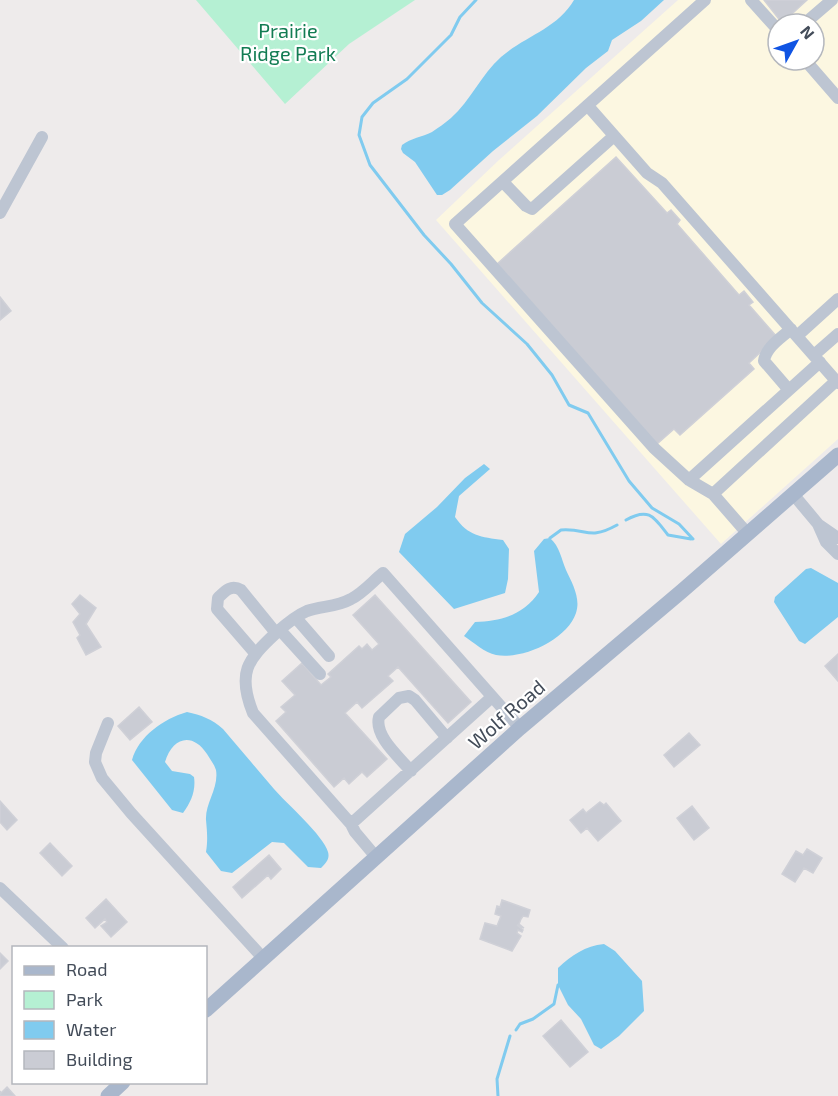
<svg xmlns="http://www.w3.org/2000/svg" width="838" height="1096" viewBox="0 0 838 1096" font-family="'Exo 2',sans-serif">
<style>
.commercial{fill:#fcf7e1;fill-rule:evenodd}
.green{fill:#b5f0d3}
.water{fill:#80cbef}
.lines{fill:none;stroke-linecap:round;stroke-linejoin:round}
.stream{stroke:#80cbef;stroke-width:3}
.building{fill:#caccd4;stroke:#cfd0d7;stroke-width:1.5}
.minor{stroke:#bdc5d2;stroke-width:12}
.major{stroke:#a9b7cc;stroke-width:15}
.labels{text-anchor:middle;dominant-baseline:central;stroke-width:4.5;stroke-linejoin:round;paint-order:stroke}
.park-label{font-size:20px;fill:#127c53;stroke:#fff}
.street-label{font-size:20px;fill:#434c59;stroke:#fff}
</style>
<rect width="100%" height="100%" fill="#eeebeb"/>
<path class="commercial" d="M678,0H838V439L721,544L436,220L499,160ZM778,24H814V60H778Z"/>
<path class="green" d="M196,0H415L349,44L285,104Z"/>
<path class="water" d="M574,0H664L641,21L612,40L608,51L586,68L537,116L493,151L450,190L442,195H437L415,162L403,153L401,149L402,145C411,138 422,137 432,132C438,128 445,123 451,118C471,100 481,75 501,57C525,36 557,29 574,0Z
M484,464L490,469L459,496L455,517C468,536 481,537 503,540L509,549L508,579L505,593L454,609L399,552L405,534L437,507L465,478Z
M550,538C560,547 561,558 566,570C572,583 581,598 576,613C567,640 522,660 496,655C485,653 473,642 464,636L475,622C501,621 524,615 539,592L534,551L544,539Z
M811,568L838,583V617L805,644L799,641L774,602L775,597L806,569Z
M187,712C201,715 212,719 223,729C240,749 257,769 274,789C286,803 324,836 328,852C330,859 326,863 321,868L308,867L284,843L272,842L232,873L221,871L206,852C208,840 207,831 206,820C205,803 219,788 216,770C214,764 210,759 207,754C192,731 172,738 165,762L172,771L190,774L194,777C196,791 191,802 183,813L172,810L132,760C139,736 163,719 187,712Z
M604,944L615,951L642,981L644,1011L619,1036L601,1049L594,1045L581,1019L568,1005L558,985V968C572,955 585,946 604,944Z"/>
<g class="lines">
<path class="stream" d="M476,0L460,17L451,35L407,79L373,103L362,117L359,135L370,165L424,235L451,264L482,303L527,344L552,375L569,405L588,413L629,481L652,508L679,524L693,539
M626,520C649,507 654,517 668,535L691,539
M550,538L561,530C588,528 588,541 617,525
M516,1030L520,1024L533,1019L554,1004L558,985
M498,1096L497,1079L510,1036"/>
</g>
<path class="building" d="M764,0H807L782,23Z
M616,157L667,213L671,210L680,220L677,224L739,295L744,291L753,302L749,305L777,337L749,363L754,369L680,435L674,429L657,444L497,264Z
M0,297L11,311L0,320Z
M80,595L96,608L86,624L101,647L86,655L77,638L80,635L73,622L80,614L72,604Z
M375,595L471,702L448,723L398,667L388,676L393,681L362,708L357,702L345,713L387,759L367,777L362,772L349,784L344,778L334,787L276,721L286,712L281,707L295,695L282,681L302,663L321,685L331,677L328,674L359,646L362,649L367,644L372,650L379,644L353,615Z
M838,654V681L825,666Z
M139,707L152,722L130,740L118,726Z
M689,733L700,745L674,767L664,755Z
M0,801L17,820L7,830L0,822Z
M600,802L604,805L606,803L621,821L598,841L587,828L581,833L570,820L583,809L586,813Z
M692,806L709,828L694,840L677,818Z
M50,843L72,866L62,876L40,853Z
M807,849L822,858L813,873L804,868L795,882L782,874L796,851L803,855Z
M269,855L281,869L271,879L268,875L242,898L233,887Z
M106,899L127,922L111,937L101,926L107,922L105,919L95,928L86,918Z
M502,900L530,910L528,917L523,916L521,919L519,924L524,928L517,925L523,930L522,932L518,930L517,933L521,936L512,951L480,939L485,923L497,926L501,916L495,914L497,906L500,907Z
M0,953L8,961L0,969Z
M561,1020L588,1052L570,1067L543,1036Z
M7,1087L15,1096H0V1091L1,1093Z"/>
<g class="lines">
<path class="minor" d="M705,0L455,224L654,448L689,480L713,494
M751,0L778,30
M804,24L832,0
M805,60L838,98
M588,106L647,173L662,183L838,383
M503,182L526,206L532,209L614,136
M0,213L42,137
M797,336L838,299
M814,355L838,334
M789,390L764,361C766,347 781,338 791,329
M689,480L820,362
M793,494L818,524L826,542L838,554
M819,525L838,538
M747,533L713,494L836,381
M296,618L329,656
M280,630L320,674
M255,653L217,609L218,598C225,591 231,584 241,590L276,633
M108,723L96,753L95,762L102,778L131,813L263,958
M411,771C399,757 374,736 379,717L399,698L409,696L415,700L447,738
M351,824L492,697
M376,857L355,832L351,824L253,713C237,673 247,660 276,633C285,625 295,616 307,611C321,606 337,607 351,599C363,593 373,581 383,573L520,728
M0,888L63,948"/>
<path class="major" d="M206,1010L520,728L682,591L838,455
M108,1096L123,1082"/>
</g>
<g class="labels">
<g class="park-label">
<text x="288" y="30">Prairie<tspan x="288" dy="23">Ridge Park</tspan></text>
</g>
<g class="street-label">
<text transform="translate(506 714) rotate(-41)">Wolf Road</text>
</g>
</g>
<rect x="12" y="946" width="195" height="138" fill="#ffffff" stroke="#b4b7bd" stroke-width="1.5"/>
<rect x="24" y="966" width="30" height="9" fill="#a9b7cc" stroke="#b4b7bd" stroke-width="1.5"/>
<text x="66" y="976" font-size="18" fill="#434c59">Road</text>
<rect x="24" y="991" width="30" height="18" fill="#b5f0d3" stroke="#b4b7bd" stroke-width="1.5"/>
<text x="66" y="1006" font-size="18" fill="#434c59">Park</text>
<rect x="24" y="1021" width="30" height="18" fill="#80cbef" stroke="#b4b7bd" stroke-width="1.5"/>
<text x="66" y="1036" font-size="18" fill="#434c59">Water</text>
<rect x="24" y="1051" width="30" height="18" fill="#caccd4" stroke="#b4b7bd" stroke-width="1.5"/>
<text x="66" y="1066" font-size="18" fill="#434c59">Building</text>
<g transform="translate(796 42) rotate(50)"><circle r="28" fill="#ffffff" stroke="#b4b7bd" stroke-width="1.5"/>
<path d="M0-4.5L10 22L0 15L-10 22Z" fill="#1054e3"/>
<text y="-9" font-size="16" font-weight="bold" text-anchor="middle" fill="#434c59">N</text>
</g>
</svg>
